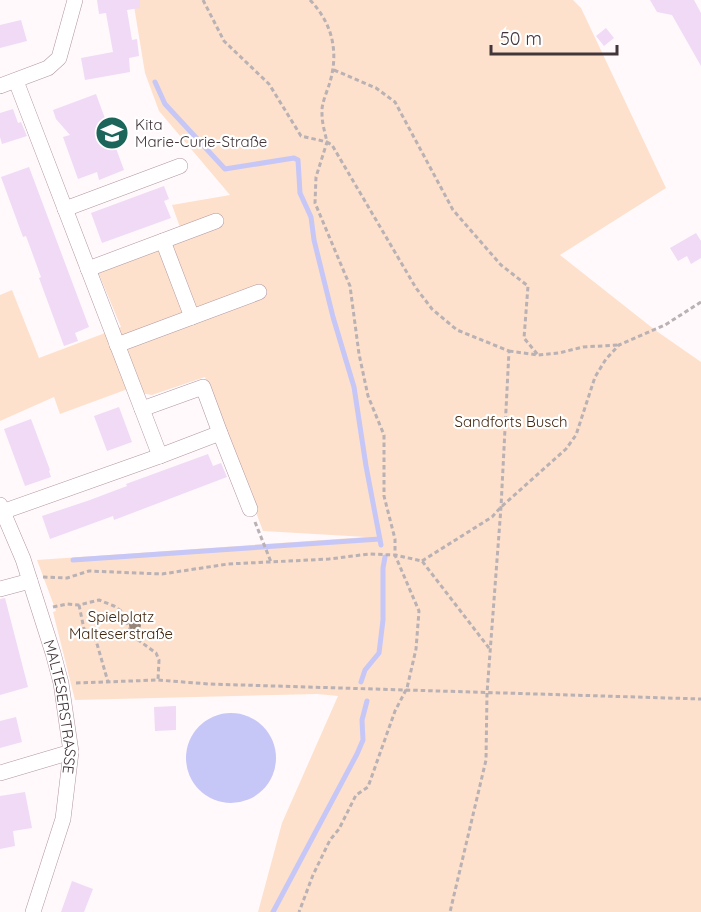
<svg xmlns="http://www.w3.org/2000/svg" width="701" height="912" viewBox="0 0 701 912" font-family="Quicksand,sans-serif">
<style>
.green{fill:#fde1cc}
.water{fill:#c6c7f6}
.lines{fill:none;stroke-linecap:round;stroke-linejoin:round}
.stream{stroke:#c6c7f6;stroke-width:5}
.building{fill:#f0daf6}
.street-casing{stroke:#b196a1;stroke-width:16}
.path{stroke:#b9b1b4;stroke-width:3;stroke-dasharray:4.5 3;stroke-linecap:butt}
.street{stroke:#fff;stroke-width:15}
.tree{fill:#978578}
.labels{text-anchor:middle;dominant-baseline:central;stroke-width:4.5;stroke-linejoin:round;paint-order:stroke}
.poi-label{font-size:15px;fill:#42363b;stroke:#fff;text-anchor:start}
.park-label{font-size:15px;fill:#42260d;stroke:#fff}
.street-label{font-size:15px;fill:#42363b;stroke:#fff}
</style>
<rect width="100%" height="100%" fill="#fff9fb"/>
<path class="green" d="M133,0H573L581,8L666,188L560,255L655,330L701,362V912H258L282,823L338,696L317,694L75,700L53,612L56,611L37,560L366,537L263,531L205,377L152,395L125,390L60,414L54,397L0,421V295L12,290L39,358L121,327L98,272L181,230L172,205L230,195L159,111L145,73Z"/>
<path class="water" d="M186 758a45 45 0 1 1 90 0a45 45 0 1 1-90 0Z"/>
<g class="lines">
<path class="stream" d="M155,82L165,104L225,169L294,158L298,160L300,193L311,217L314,240L333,317L354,387L366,466L381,545
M73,560L380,539
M361,682L365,670L379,653L383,620V568L385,557
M273,912L357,754L363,740L362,720L367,701"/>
</g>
<path class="building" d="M97,0H140V8L127,10L132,40L137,39L139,56L129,58L130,72L85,80L81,58L113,52L106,13L99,14Z
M650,0H694L701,13V66L672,15L657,12Z
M21,20L27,41L0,48V25Z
M606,28L614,38L604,46L596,36Z
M96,94L124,170L99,180L97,172L78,179L63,137L70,135L56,119L53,110Z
M13,109L18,123L21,122L27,136L2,144L0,137V113Z
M29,167L89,327L75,333L78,341L64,346L39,278L41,277L26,236L23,237L1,177Z
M164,186L169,199L164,201L171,218L102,243L91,213Z
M696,233L701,241V258L691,264L687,256L678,261L670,248Z
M119,407L132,442L107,451L94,416Z
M31,419L50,470L49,471L51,477L25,486L4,429Z
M208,454L213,466L221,463L227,477L114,520L113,516L50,539L42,516L90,500L127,486L126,484Z
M5,598L28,687L0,695V599Z
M176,706V730L155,731L154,707Z
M16,717L22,742L0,748V721Z
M25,792L32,828L13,831L15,846L0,849V796Z
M72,881L93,889L84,912H61Z"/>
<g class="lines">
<defs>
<g id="street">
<path d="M16,81L160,456"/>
<path d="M0,86L48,68L59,58L75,0"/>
<path d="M65,209L180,166"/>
<path d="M163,241L192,317"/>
<path d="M88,269L216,221"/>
<path d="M117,345L259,292"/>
<path d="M142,409L203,387L220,433"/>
<path id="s1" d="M0,505L23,559L53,653L61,683L71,752L63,819L33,912"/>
<path d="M2,512L160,456L220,433L250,509"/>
<path d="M0,589L30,581"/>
<path d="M0,773L71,752"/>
</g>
</defs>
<use href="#street" class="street-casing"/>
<path class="path" d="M203,0L224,41L269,84L301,136L327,142L316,177L315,203L350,286L359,354L368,396L384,435V496L395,539V555L419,611L416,649L407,688L395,711L368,787L356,795L339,829L330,840L313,875L299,912
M310,0C332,23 339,51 330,82C327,92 321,104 322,114C322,123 325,133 327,142L332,145L416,288L432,309L457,330L509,351L501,507L487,693L486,760L450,912
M334,70L376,88L395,102L453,210L501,265L528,286L524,338L538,355
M509,351L538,355L559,353L583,347L619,345
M255,522L271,562
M422,561L492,517L501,507L566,449L576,435L595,377L606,359L619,345L665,325L701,302
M43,577L67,578L89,571L162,574L228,564L329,559L369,554L395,555L422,561L489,648
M79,605L84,629L95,637L108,682
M53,607L67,604L79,605L99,600L114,606L121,611L134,637L156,653L159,660L158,680
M76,683L158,680L209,684L701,699"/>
<use href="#street" class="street"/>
</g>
<circle class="tree" cx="135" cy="625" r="6"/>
<defs>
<symbol id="school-disc" viewBox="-11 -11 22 22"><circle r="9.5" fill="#1b655b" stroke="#fff"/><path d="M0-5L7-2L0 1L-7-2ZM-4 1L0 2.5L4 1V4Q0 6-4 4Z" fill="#fff"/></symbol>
</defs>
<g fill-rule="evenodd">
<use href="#school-disc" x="93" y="114" width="38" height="38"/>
</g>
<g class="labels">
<g class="poi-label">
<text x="135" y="124">Kita<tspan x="135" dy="17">Marie-Curie-Straße</tspan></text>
</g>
<g class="park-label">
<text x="511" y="421">Sandforts Busch</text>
<text x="121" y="616">Spielplatz<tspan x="121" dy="17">Malteserstraße</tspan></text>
</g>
<g class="street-label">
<text stroke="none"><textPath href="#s1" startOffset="212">MALTESERSTRASSE</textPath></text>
</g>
</g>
<path d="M491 45v9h126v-9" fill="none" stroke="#42363b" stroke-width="3"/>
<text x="500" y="45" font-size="18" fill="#42363b" stroke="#ffffff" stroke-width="4.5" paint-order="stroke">50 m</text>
</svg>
